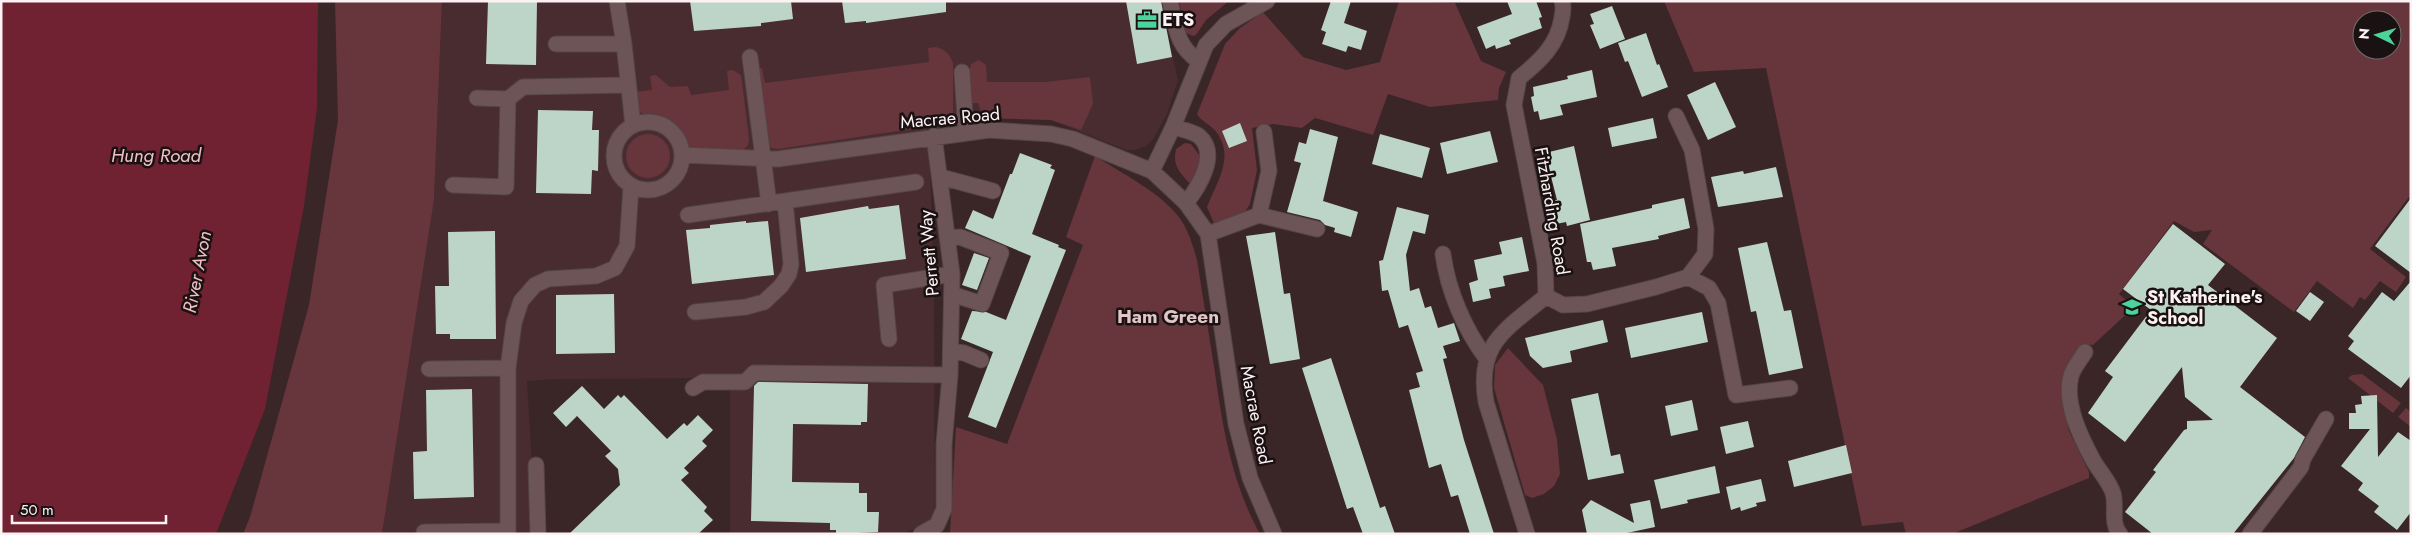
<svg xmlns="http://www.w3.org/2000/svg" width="2412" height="535" viewBox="0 0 2412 535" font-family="Jost,sans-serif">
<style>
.built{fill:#482c2f}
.green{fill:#67353c;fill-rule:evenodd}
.water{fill:#702232}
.building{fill:#bdd5c8}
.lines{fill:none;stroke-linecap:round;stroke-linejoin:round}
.minor-casing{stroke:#554546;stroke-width:17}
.minor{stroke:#6d5557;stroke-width:15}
.labels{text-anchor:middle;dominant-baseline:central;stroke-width:5;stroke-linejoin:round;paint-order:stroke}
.poi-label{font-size:18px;font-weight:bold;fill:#fdf2f3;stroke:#1a1112;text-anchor:start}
.street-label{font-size:18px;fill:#fdf2f3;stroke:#1a1112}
.water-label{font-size:19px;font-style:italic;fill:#f1c0c5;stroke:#1a1112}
.neighbourhood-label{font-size:19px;font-weight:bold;fill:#e1c5c7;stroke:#1a1112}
</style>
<rect width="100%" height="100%" fill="#3a2527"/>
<path class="built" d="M442,1H1160L1178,80L1167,114L1154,138L1146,146L1136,150H1126L1051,120L987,118L929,131L934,291L935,519L903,534H730V378L558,379L527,381L536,534H382L434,200Z"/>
<path class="green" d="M335,1H442L434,200L382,534H243L250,517L309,305L338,120Z
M1179,1H1229L1206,20L1196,35L1193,36L1186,33Z
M1399,1L1455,3L1481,61L1506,72L1499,88L1498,100L1430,107L1388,94L1373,135L1315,118L1302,128L1273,124L1252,128L1257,170L1250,204L1242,217L1216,228L1207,207C1216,183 1235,158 1217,133C1212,125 1200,121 1197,114L1225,44L1240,28L1263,12L1303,57L1346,70L1380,62Z
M1664,1H2411V198L2409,197L2370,249L2406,277L2396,292L2380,281L2365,300L2360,297L2353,308L2317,281L2294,312L2203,244L2212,230L2194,232L2174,221L2119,294L2134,307L2093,345L2085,344L2081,347L2064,405L2069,431L2089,472V478L1952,534H1906L1903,522L1862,526L1766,68L1694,72ZM2362,20H2392V50H2362Z
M936,47C946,50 950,54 953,63V115L944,124L778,149L772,148L766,144L759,68H762L765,83L929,62L928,48Z
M979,60L986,65L987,82H1045L1090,77L1093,104L1081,130L1051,120L987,118L981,111L978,103H972L969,74L971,64Z
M733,70L741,75L742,82L749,139L748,145L744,149C733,152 696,152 687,146C680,140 677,130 670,125C648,107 641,129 634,92L652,90L650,76L656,75L670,87L688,86L691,95L729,90L727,71Z
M626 156a22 22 0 1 1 44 0a22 22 0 1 1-44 0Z
M1185,143L1191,144L1200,156L1199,169L1190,184C1180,172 1172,166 1176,149Z
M1095,156C1121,173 1164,194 1181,220C1189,232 1193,246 1197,260C1203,298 1209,335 1215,373C1223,429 1232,484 1260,534H950L956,427L1007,444L1083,245L1066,237Z
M1508,348L1543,385L1557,439L1560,474L1554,486L1544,494L1532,498L1525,495L1494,388L1495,365Z
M2362,374L2401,403L2393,413L2348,378L2352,375Z
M2406,408L2411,412V427L2398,417Z"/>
<path class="water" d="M1,1H318L317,108L304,206L265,409L216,534H1Z"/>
<path class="building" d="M488,1H537L536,65L486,64Z
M690,1H791L793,19L761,23V26L694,31Z
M842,1H946V12L866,23V21L845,23Z
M1126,1H1161L1172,57L1137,64Z
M1331,1H1351L1344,23L1367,31L1361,50L1348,46L1346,52L1322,44L1326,32L1321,30Z
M1507,1H1536L1542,17L1539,18L1542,28L1509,40L1511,44L1496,49L1495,45L1486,49L1477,27L1512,14Z
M1612,6L1625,39L1600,49L1590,25L1594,24L1590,14Z
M1646,33L1657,65L1659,64L1668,87L1642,97L1628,61L1625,62L1618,43Z
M1592,70L1597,97L1560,105L1563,115L1540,120L1538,111L1534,112L1531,97L1534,96L1533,87L1568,79L1567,76Z
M1715,82L1736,127L1708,140L1687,95Z
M538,110L593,111L592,130H599L598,171L592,170L591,194L536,193Z
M1653,118L1657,138L1612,147L1608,128Z
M1240,123L1247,141L1229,148L1222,131Z
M1310,129L1338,137L1323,201L1358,212L1351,237L1334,232L1335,228L1325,225L1320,220L1287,212L1301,163L1294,161L1299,142L1306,144Z
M1490,131L1498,162L1447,174L1440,143Z
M1380,134L1430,148L1422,178L1372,164Z
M1574,146L1590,220L1567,226L1566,222L1556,224L1551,201L1557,200L1545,153Z
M1020,153L1052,165L1050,168L1055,170L1032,234L1059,245L1058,247L1066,250L996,428L968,417L993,352L961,339L972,311L986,312L1006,320L1031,256L965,228L973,210L993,219L1010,174H1012Z
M1776,167L1783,197L1718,207L1711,177L1743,171L1744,174Z
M1684,198L1690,228L1658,236L1659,239L1612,248L1616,266L1593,270L1591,262H1587L1580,224L1652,208V205Z
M2411,198V273L2375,246Z
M899,205L906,259L806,272L800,218L868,206L869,209Z
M1397,207L1429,215L1425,234L1413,231L1406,255L1410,291L1419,288L1425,308L1431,306L1438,328L1454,323L1460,341L1443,346L1447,358L1443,359L1464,440L1494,534H1470L1458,495L1451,497L1441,464L1429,468L1409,390L1420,387L1416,373L1423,371L1408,325L1399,328L1388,290L1382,291L1379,261L1383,260Z
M746,221V223L768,221L774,275L692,284L686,230L710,228V225Z
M2173,224L2225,264L2208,285L2277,338L2240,387L2305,437L2294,458L2233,534H2153L2125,512L2156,472L2153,470L2184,430L2187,429V421L2213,420L2185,397L2182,367L2125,442L2088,413L2113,377L2105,371L2151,310L2123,289Z
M495,231L496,339H450V334H436L435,286H449L448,232Z
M1275,232L1284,294L1290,293L1300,359L1270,364L1246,236Z
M1522,237L1529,271L1503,276L1505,286L1489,289L1491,298L1473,302L1469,283L1478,280L1474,260L1502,254L1499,242Z
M1767,242L1784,311L1791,310L1803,368L1769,375L1756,311L1751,312L1738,248Z
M974,253L989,258L977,290L962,285Z
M2411,281V375L2401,388L2348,349L2354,341L2348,336L2382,292L2394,301Z
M2310,292L2324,302L2310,321L2296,311Z
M614,294L615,353L556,354V295Z
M1702,312L1708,342L1631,358L1625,328Z
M1603,320L1608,342L1570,351L1572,362L1543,368L1530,356L1525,338Z
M1331,358L1380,508L1385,506L1395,534H1363L1353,507L1347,509L1302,368Z
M758,382L868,384L867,422H861V425L793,424L792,482L859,483V493H867V512H879L878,532L836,534V530H830V523L751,521L754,386Z
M582,386L604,409L618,395L621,398L624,395L667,439L684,423L687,426L698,415L713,430L702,441L707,446L684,468L689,473L681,480L707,507L704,511L713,520L698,534H569L620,485L618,469L605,456L611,451L577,416L566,427L553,413Z
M472,389L474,497L414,499L413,452L427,451L426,390Z
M1598,393L1611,456L1620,454L1624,473L1588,480L1571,399Z
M2377,395L2378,457L2398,432L2411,441V512L2397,530L2374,512L2379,506L2358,490L2363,483L2341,466L2370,429H2349V413H2356L2355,405L2362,404L2361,396Z
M1692,400L1698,430L1671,436L1665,406Z
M1748,421L1754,447L1726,454L1720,427Z
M1846,445L1852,473L1794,487L1788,461Z
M1715,466L1720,493L1687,500L1688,503L1661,509L1654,480Z
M1761,479L1766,501L1756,503L1757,506L1741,511L1740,507L1731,510L1726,487Z
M1591,500L1634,523L1630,504L1650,500L1655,527L1622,534H1587L1582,510Z"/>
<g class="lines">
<defs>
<path id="minor" d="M617,1L624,44L633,125
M1170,1C1176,27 1176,46 1199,61
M556,44H624
M750,57L769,204
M962,72L966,132
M477,98L508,99L523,87L628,85
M1676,116L1692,150L1706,229L1705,254L1688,277
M614 156a34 34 0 1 1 68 0a34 34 0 1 1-68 0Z
M1173,127C1181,129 1192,131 1199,136C1220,154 1198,188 1186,203
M682,155L778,159L989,130L1051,134L1073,139L1152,171L1186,203L1208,234L1236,424L1250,478L1274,534
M1152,171L1173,127L1206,45L1226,24L1267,1
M941,177L993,191
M453,185L506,187L508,99
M688,215L916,182
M1259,215L1269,171L1264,132
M1208,234L1259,215L1317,229
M949,238L960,237L1001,253L982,304L952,294
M1443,254C1448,291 1464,328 1486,358
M1546,296L1563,305L1587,304L1656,287L1688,277L1709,288L1718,303L1736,395L1790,388
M695,312L746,307L764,302L781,286L789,274L791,264L785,201
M889,339L884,285L952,274
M951,351L964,353L981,360
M2085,352C2081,359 2073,368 2071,376C2064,403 2080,436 2093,460C2099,471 2109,481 2113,493C2117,506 2110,523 2120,534
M429,369L508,368
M693,388L703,382H745L754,373L950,375
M536,465L538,534
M424,532L508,531
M508,534V368L514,323L521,301L535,285L548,279L596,276L615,268L627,246L631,187
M921,534L937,525L944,509V444L950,375L952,274L934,136
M1527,534L1486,402C1476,343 1506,330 1546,296L1545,263L1514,105L1519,78C1540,61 1558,45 1562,17C1563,11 1564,7 1562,1
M2250,534L2301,467L2303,459L2326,419"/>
</defs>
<use href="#minor" class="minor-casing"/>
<use href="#minor" class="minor"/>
</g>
<defs>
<symbol id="office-bare" viewBox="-9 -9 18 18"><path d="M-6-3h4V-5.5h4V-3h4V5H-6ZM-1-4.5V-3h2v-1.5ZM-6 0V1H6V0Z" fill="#4ad49c" stroke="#1a1112" stroke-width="2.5" paint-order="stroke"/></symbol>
<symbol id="school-bare" viewBox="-9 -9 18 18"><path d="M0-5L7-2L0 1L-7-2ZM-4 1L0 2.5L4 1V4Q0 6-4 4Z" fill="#4ad49c" stroke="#1a1112" stroke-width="2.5" paint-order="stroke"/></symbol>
</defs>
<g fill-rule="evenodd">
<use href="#office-bare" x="1133" y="6" width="28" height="28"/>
<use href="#school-bare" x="2118" y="293" width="28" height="28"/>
</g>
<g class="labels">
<g class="poi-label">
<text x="1162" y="20">ETS</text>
<text x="2147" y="297">St Katherine's<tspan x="2147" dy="21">School</tspan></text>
</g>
<g class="street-label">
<text transform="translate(950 118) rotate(-5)">Macrae Road</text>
<text transform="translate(1552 211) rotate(80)">Fitzharding Road</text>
<text transform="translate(929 253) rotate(-95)">Perrett Way</text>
<text transform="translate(1256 415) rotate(79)">Macrae Road</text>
</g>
<g class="water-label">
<text x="156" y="155">Hung Road</text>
<text transform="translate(197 272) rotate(-79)">River Avon</text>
</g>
<g class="neighbourhood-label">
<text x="1168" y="316">Ham Green</text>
</g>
</g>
<rect width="2412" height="535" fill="none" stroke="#fdf2f3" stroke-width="5"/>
<g transform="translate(2377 35) rotate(275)"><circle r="24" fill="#1a1112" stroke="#756b6c"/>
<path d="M0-4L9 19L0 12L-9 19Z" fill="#4ad49c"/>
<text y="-8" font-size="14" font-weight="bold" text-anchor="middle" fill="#fdf2f3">N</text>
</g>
<path d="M12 515v8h154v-8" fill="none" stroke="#fdf2f3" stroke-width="2.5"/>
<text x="20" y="515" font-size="15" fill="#fdf2f3" stroke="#1a1112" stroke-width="4" paint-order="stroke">50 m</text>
</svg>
